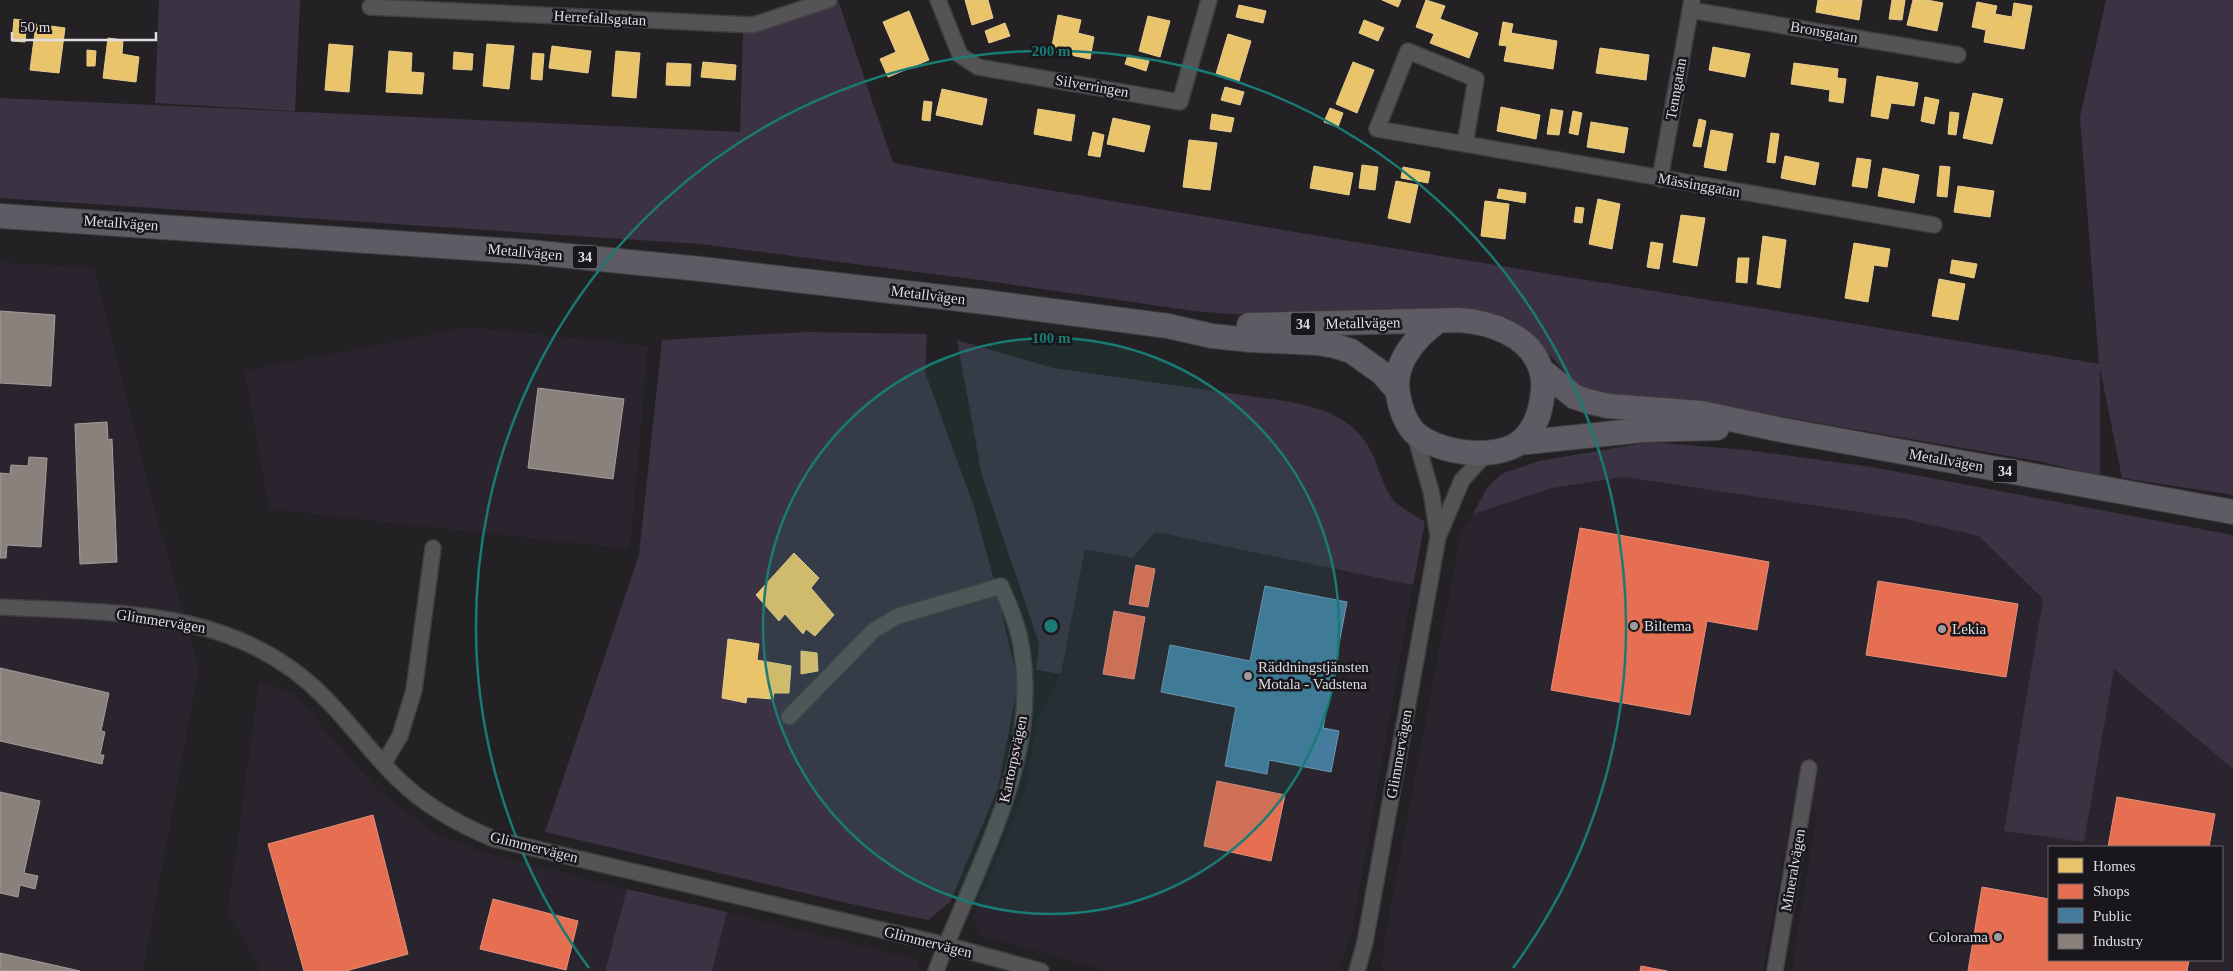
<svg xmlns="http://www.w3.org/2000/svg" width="2233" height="971" viewBox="0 0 2233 971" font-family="'Times New Roman',serif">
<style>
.built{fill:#29242e;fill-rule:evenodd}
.green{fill:#3b3343}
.homes{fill:#e9c46a;stroke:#e6cc8e}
.shops{fill:#e76f51;stroke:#e5907c}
.public{fill:#457b9d;stroke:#7398b1}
.industry{fill:#8a817c;stroke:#a49d9a}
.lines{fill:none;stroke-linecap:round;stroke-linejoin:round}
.street-casing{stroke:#3e3d3f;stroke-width:18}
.primary-casing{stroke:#3e3d3f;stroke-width:26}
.street{stroke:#555355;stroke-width:15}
.primary{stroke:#5f5b64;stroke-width:24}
.ring{fill:none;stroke:#197b74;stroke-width:2.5}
.poi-dot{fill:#9d9b9f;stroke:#19171c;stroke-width:2}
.labels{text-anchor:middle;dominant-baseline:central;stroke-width:5;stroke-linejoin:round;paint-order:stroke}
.shield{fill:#19171c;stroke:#a4a2a6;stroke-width:1}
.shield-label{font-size:14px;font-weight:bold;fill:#dfdde1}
.street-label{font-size:15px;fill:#dfdde1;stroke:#19171c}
.poi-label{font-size:15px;fill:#dfdde1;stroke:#19171c;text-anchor:start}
.centre{fill:#197b74;stroke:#19171c;stroke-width:2.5}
.ring-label{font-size:15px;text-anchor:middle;font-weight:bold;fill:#197b74;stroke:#19171c;stroke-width:5;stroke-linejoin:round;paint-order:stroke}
</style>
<rect width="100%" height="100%" fill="#232124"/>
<path class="built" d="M0,262L94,268L152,499L199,668L143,971H0Z
M468,327L648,346L630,549L269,509L245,371Z
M1624,477L1905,519L1979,536L2043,599L2005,831L2084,842L2114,668L2233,769V971H1801L1792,969L1817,810L1793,805L1763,971H1382L1384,943L1461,531L1473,514L1552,488ZM2049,847H2222V960H2049Z
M1155,532L1413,585L1352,932L1338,971H1107L978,935L973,917L1025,790L1038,717L1061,674L1085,548L1133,558Z
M259,681L294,694L377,789L438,835L490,854L627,889L605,971H261L228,911Z
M727,912L920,960L917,971H712Z"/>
<path class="green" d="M159,0H300L295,111L155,103Z
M836,0H838L893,163C1294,234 1697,297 2099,364L2080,117L2106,0H2233V495L2122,478L2100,368V476L2043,462L1745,410L1600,396L1574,382L1531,334L1508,318L1486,312L1466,309L1330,316L1229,314L1194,311L987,281L700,244L0,198V98L740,132L743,32Z
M806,332L927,334L925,372L974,507L997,591L1017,679L1016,695L998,788L950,902L928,920L851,904L545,832L639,555L662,340Z
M957,340L1053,368L1285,401C1319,407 1354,417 1371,451C1378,465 1382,484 1391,497C1398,507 1415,515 1425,522L1413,585L1155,532L1133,558L1085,549L1061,674L1036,670L1039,643L982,476Z
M1650,442L1746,450L1872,467L2233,535V769L2114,669L2084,842L2004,831L2043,599L1979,536L1905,519L1624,477L1552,488L1473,514L1487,488L1501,474L1539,461Z
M627,889L727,912L712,971H605Z"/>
<path class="homes" d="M965,0H988L993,18L972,25Z
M1382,0H1401L1398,7Z
M1426,0L1445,6L1440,19L1478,33L1469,58L1430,43L1434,34L1416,27Z
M1818,0H1862L1859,20L1816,12Z
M1892,0H1905L1902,20L1889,19Z
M1913,0H1927L1943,3L1937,31L1907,25Z
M1977,2L1997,6L1995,14L2012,17L2014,3L2032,6L2024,49L1984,42L1986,30L1972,27Z
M1239,5L1266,11L1263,23L1236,17Z
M909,11L929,60L888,77L880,59L896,52L883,22Z
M1058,15L1081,20L1078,33L1094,37L1090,59L1051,51Z
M1148,16L1170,21L1160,57L1139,51Z
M14,19L27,21L25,42L12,41Z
M1364,20L1384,28L1378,41L1359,33Z
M1503,22L1513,24L1511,33L1557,41L1553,69L1504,61L1507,46L1499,45Z
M1005,23L1010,36L989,43L985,31Z
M36,24L65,28L59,73L30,70Z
M1228,34L1251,41L1239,81L1216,74Z
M108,38L123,40L122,54L139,57L136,82L103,78Z
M329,44L353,46L349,92L325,90Z
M487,44L514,46L509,89L483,86Z
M552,46L591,51L588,73L549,68Z
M1713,47L1750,54L1745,77L1709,70Z
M1600,48L1649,55L1646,80L1596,73Z
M87,50L96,51L95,66H87Z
M389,51L412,53L411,72L424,73L422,94L386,92Z
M616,51L640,53L636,98L612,96Z
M454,52L473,54L472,70L453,69Z
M533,53L544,54L542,80L531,79Z
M1128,55L1149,61L1146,71L1125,64Z
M703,62L736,65L735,80L701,77Z
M1353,62L1374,70L1357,113L1336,104Z
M667,63L691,64L690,86L666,85Z
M1794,63L1838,69L1837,78L1846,79L1843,103L1829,101L1830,90L1791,84Z
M1877,76L1918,83L1914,106L1891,103L1888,119L1871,116Z
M1225,87L1244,92L1240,105L1221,100Z
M942,89L987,99L982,125L936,115Z
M1973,93L2003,99L1992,144L1963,138Z
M1925,97L1939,100L1934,124L1921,121Z
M924,101L932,102L930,121L922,120Z
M1501,107L1540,115L1536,139L1497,131Z
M1330,108L1343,113L1338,127L1324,122Z
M1038,109L1075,115L1071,141L1034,134Z
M1551,109L1563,111L1559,135L1547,134Z
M1573,111L1582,113L1578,135L1569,133Z
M1950,112L1959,113L1956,135L1948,134Z
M1212,114L1234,118L1231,132L1210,129Z
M1113,118L1150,126L1144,152L1107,144Z
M1699,119L1706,121L1701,147L1693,146Z
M1591,122L1628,128L1624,153L1587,147Z
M1711,130L1733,134L1726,171L1704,167Z
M1093,132L1104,135L1100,157L1088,155Z
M1771,133L1779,134L1775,163L1767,162Z
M1189,140L1217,143L1210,190L1183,187Z
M1785,156L1819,163L1815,185L1781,178Z
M1857,158L1871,160L1867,188L1852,186Z
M1362,165L1378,167L1375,190L1359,188Z
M1314,166L1353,173L1349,195L1310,188Z
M1940,166L1950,167L1947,197L1937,196Z
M1403,167L1430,172L1428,183L1401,178Z
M1883,168L1919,175L1914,203L1878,196Z
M1396,181L1418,185L1410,223L1388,218Z
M1958,186L1994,191L1990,217L1954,212Z
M1499,189L1526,193L1525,203L1497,198Z
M1598,199L1620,204L1612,249L1589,244Z
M1485,201L1509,204L1505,239L1481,236Z
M1576,207L1584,208L1582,223L1574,222Z
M1681,215L1705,218L1697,266L1673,262Z
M1763,236L1786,240L1780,288L1757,284Z
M1651,242L1663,244L1659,269L1647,267Z
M1854,243L1890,249L1887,267L1874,265L1868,302L1845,298Z
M1738,258H1749L1747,283L1736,282Z
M1952,260L1977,264L1974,278L1950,273Z
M1939,279L1965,284L1958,320L1932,316Z
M794,553L819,578L811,588L834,615L815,636L806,629L803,634L785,614L779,621L756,595Z
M728,639L759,644L757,660L791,666L789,693H774L773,699L747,697L746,703L722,698Z
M801,651L817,653L818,671L801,674Z"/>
<path class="shops" d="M1580,528L1769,562L1757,630L1707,621L1690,715L1551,690Z
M1136,565L1155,569L1148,607L1129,604Z
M1878,581L2018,604L2006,677L1866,655Z
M1114,611L1145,617L1134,679L1103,674Z
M1217,781L1285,795L1271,861L1204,846Z
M2117,797L2215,814L2209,847H2108Z
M373,815L408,954L346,971H304L268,844Z
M1982,887L2049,899V960H2189L2187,971H1968Z
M493,899L578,921L566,970L480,949Z
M1641,966L1667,971H1640Z"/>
<path class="public" d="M1265,586L1347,602L1323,728L1339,731L1331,772L1269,760L1267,774L1225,766L1236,707L1161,692L1170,645L1250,661Z"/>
<path class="industry" d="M0,311L55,315L51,386L0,383Z
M538,388L624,399L613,479L528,468Z
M107,422L108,440L112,439L117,562L80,564L75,424Z
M29,457L47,458L41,547L7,545L6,558H0V473L10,474L11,465L28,466Z
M0,668L109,693L101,731L105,732L100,755H104L102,764L0,741Z
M0,792L40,801L24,873L38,876L35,889L20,885L18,897L0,893Z
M0,953L80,971H0Z"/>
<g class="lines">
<defs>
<path id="street" d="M938,0L960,55L978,67L1180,102L1209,0
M370,7L753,25L829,0
M1690,10L1958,55
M1465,144L1377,129L1408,51L1476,79L1465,144L1934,225
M1660,179L1692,0
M1414,432L1431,491L1438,536
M0,607C116,613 237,607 325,698C351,724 372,754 398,779C424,805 460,825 494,839L946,945L1041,971
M789,717L874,630L898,616L1001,586C1010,607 1019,628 1022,651C1040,764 974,869 936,971
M384,763L400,736L414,690L433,548
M1357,971L1365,942L1438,537L1462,480L1487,453
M1775,971L1809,768"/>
<path id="primary" d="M0,216L529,252L701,269L985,302L1168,326L1212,336L1251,340L1318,343L1335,346L1351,351L1382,373L1397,390
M1249,325L1458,320C1490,322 1531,335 1541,370C1545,381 1543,394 1541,404C1539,418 1530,435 1519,443C1493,461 1436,453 1414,432C1405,422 1400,406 1398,394C1392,363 1416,337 1438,321
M1541,370L1575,397L1587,401L1608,406L1701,413L1777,429L2233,512
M1519,443L1643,430L1717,428"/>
</defs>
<use href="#street" class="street-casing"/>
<use href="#primary" class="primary-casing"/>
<use href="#street" class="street"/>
<use href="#primary" class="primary"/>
</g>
<circle cx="1051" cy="626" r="288" fill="#197b74" fill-opacity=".12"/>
<g class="ring">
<circle cx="1051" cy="626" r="288"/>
<path d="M589 968A575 575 0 1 1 1513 968"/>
</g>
<g class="poi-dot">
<circle cx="1634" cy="626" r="5"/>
<circle cx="1942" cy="629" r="5"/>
<circle cx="1248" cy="676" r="5"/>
<circle cx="1998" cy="937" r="5"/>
</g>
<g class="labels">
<g class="shield">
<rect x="572.5" y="245.5" width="25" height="23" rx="4"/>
<rect x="1290.5" y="312.5" width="25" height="23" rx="4"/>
<rect x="1992.5" y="459.5" width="25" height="23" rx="4"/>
</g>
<g class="shield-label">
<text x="585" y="257">34</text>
<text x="1303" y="324">34</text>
<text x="2005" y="471">34</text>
</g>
<g class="street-label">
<text transform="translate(600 18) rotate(3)">Herrefallsgatan</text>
<text transform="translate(1824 32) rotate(10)">Bronsgatan</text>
<text transform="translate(1092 86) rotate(10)">Silverringen</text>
<text transform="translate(1676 89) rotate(-80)">Tenngatan</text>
<text transform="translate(1699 185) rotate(10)">Mässinggatan</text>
<text transform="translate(121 223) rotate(4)">Metallvägen</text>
<text transform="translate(525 252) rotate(5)">Metallvägen</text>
<text transform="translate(928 295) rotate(7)">Metallvägen</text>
<text transform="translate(1363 323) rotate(-1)">Metallvägen</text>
<text transform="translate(1946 460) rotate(10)">Metallvägen</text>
<text transform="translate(161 621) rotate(9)">Glimmervägen</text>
<text transform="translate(1399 754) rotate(-80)">Glimmervägen</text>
<text transform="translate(1013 759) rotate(-78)">Kartorpsvägen</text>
<text transform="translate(534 847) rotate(14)">Glimmervägen</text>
<text transform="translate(1793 870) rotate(-80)">Mineralvägen</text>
<text transform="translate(928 942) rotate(14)">Glimmervägen</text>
</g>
<g class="poi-label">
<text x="1644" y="626">Biltema</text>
<text x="1952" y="629">Lekia</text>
<text x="1258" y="667">Räddningstjänsten<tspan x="1258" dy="17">Motala - Vadstena</tspan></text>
<text x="1988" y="937" text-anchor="end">Colorama</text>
</g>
</g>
<circle cx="1051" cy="626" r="8" class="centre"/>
<g class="ring-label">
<text x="1051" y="56">200 m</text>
<text x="1051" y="343">100 m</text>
</g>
<rect x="2048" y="846" width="175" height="115" fill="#19171c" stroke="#68666b"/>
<rect x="2058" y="858" width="25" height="15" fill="#e9c46a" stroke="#68666b"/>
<text x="2093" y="871" font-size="15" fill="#dfdde1">Homes</text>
<rect x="2058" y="884" width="25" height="15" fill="#e76f51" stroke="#68666b"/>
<text x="2093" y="896" font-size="15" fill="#dfdde1">Shops</text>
<rect x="2058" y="908" width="25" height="15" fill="#457b9d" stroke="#68666b"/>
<text x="2093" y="921" font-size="15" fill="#dfdde1">Public</text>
<rect x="2058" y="934" width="25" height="15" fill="#8a817c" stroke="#68666b"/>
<text x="2093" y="946" font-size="15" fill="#dfdde1">Industry</text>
<path d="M12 32v8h144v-8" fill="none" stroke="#dfdde1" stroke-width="2.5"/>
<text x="20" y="32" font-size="15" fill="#dfdde1" stroke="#19171c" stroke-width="4" paint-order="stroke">50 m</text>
</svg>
